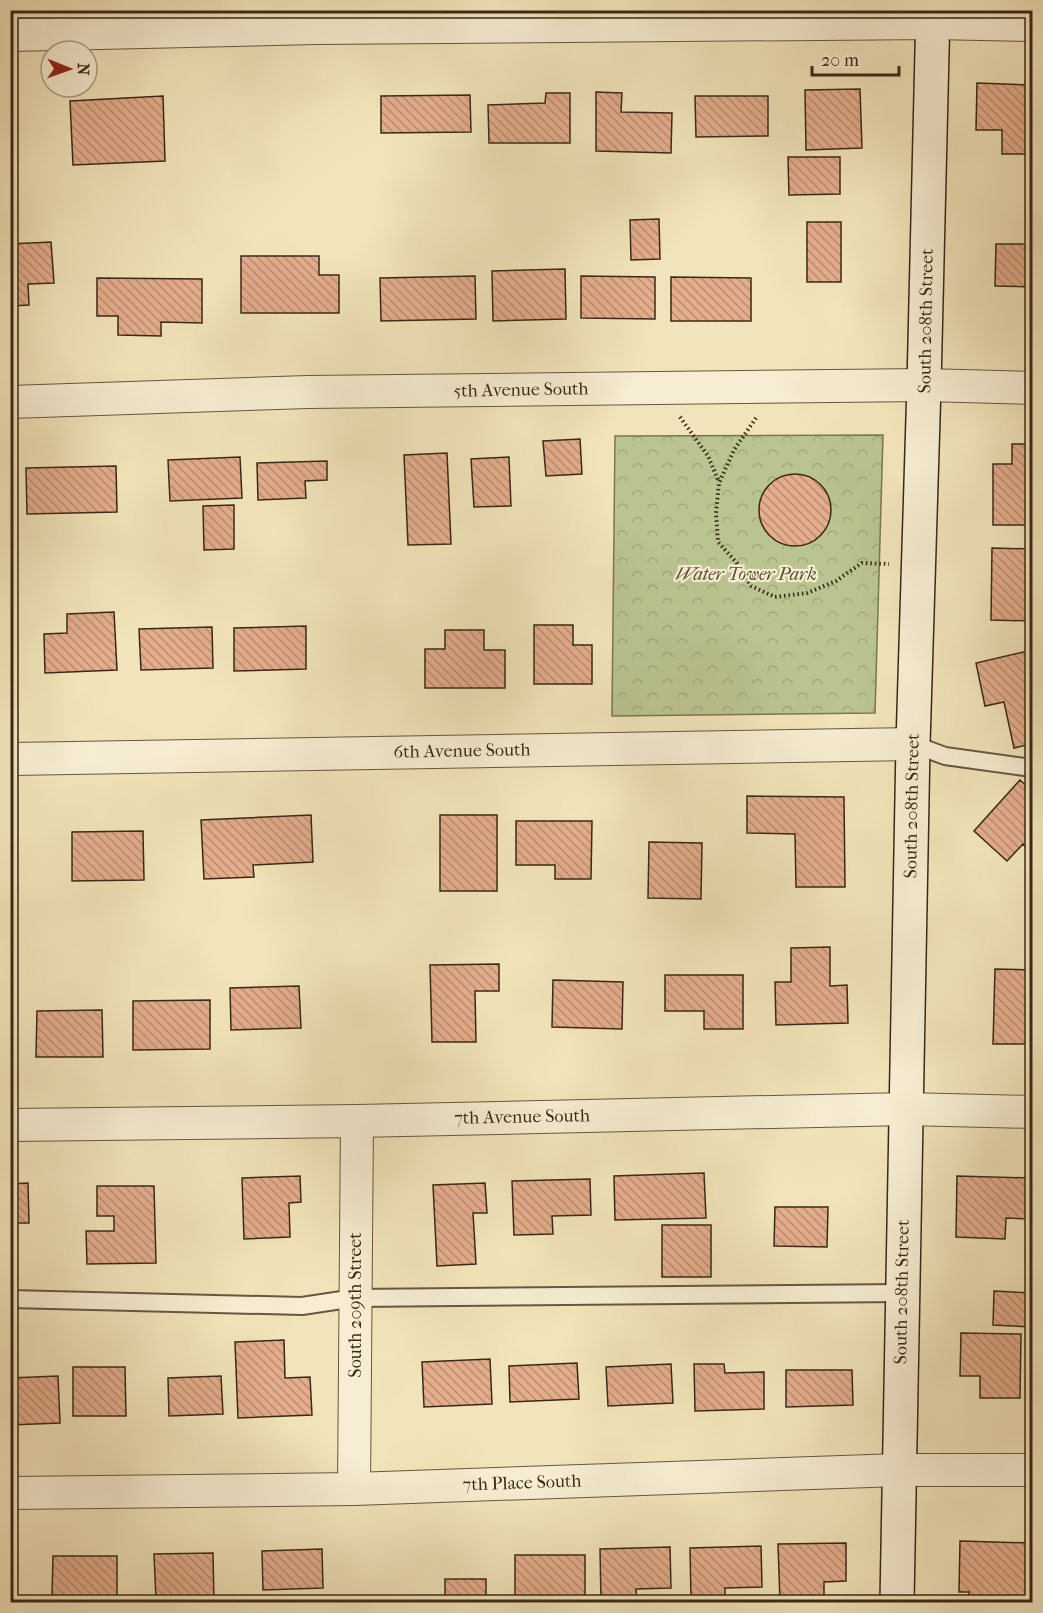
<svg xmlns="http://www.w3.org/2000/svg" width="1043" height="1613" viewBox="0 0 1043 1613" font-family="'IM FELL French Canon',serif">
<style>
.park{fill:url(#park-crowns);stroke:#7a7654;stroke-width:1.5}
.building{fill:url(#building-back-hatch);stroke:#392817;stroke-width:1.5}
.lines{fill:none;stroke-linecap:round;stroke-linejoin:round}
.lane-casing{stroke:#675740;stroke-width:20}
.street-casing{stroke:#675740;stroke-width:34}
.secondary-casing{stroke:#392817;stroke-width:36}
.path{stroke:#392817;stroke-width:4;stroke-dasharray:1.5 3;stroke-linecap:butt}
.lane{stroke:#f7edd2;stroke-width:16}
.street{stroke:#f7edd2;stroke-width:32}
.secondary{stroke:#f7edd2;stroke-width:33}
.labels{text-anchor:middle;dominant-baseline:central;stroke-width:4.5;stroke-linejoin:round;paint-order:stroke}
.street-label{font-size:18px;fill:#392817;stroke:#f7edd2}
.park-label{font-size:18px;font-style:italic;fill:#594f35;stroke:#f7edd2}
</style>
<defs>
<pattern id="park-crowns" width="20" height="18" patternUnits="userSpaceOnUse" patternTransform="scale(1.5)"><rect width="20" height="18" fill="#bac490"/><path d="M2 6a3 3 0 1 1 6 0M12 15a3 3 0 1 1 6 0" fill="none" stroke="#a1a87b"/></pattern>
<pattern id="building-back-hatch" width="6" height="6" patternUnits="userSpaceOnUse" patternTransform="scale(1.5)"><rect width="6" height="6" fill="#e4ad8c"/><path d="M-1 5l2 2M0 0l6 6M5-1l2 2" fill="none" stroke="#ba8d71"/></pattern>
</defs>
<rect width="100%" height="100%" fill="#f2e4ba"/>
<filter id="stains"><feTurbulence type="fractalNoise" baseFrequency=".00333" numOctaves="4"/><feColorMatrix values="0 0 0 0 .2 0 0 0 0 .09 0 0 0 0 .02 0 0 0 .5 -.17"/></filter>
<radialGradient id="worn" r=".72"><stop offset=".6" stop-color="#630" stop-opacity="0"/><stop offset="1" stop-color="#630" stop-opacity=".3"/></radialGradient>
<path class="park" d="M883,435L875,713L612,716L615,436Z"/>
<path class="building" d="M977,83L1030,85L1028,154H1002V130H976Z
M860,89L862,148L806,150L805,90Z
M596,92L622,93L621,112L672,113L671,153L596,151Z
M546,93H570V143H489L488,105L545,103Z
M470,95L471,132L381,133V96Z
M163,96L165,161L73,165L70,101Z
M695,96H768V136L696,137Z
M788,157H840V194L789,195Z
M659,219L660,259L631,260L630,220Z
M807,222H841V282H807Z
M51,242L54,283L28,284L29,305L10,306V244Z
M996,244H1032V287L995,286Z
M241,256H319V275H339V313H241Z
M565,269L566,319L493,321L492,271Z
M475,276L476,319L381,321L380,278Z
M581,276L655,277V319L581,318Z
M671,277L751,278V321H671Z
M97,278L202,279V323L161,322V336L118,335V316H97Z
M580,439L582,474L546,476L543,441Z
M1012,444H1032L1031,525H993V464H1012Z
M447,453L451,544L408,545L404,455Z
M240,457L242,498L170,501L168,460Z
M509,457L511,506L474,507L471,459Z
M327,461V480L305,481L306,498L258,500L257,463Z
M116,466L117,512L27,514L26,468Z
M759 510a36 36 0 1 1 72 0a36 36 0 1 1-72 0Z
M234,505V549L204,550L203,506Z
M992,548L1032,549V621L991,620Z
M114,612L117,670L45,673L44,634L67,633V614Z
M534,625H573V645H592V684H534Z
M306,626V669L234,671V628Z
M212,627L213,668L141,670L139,629Z
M445,630H484V650H505V688H425V649H445Z
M1032,650V744L1014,748L1004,702L985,706L976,663Z
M1020,780L1032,791V853L1023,844L1007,861L974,831Z
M747,796L844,797L845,887H796L795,834L747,833Z
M311,815L313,862L253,865L254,877L204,879L201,820Z
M440,815H497V891H440Z
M516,821H592L591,879H555V865H516Z
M143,831L144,880L72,881V832Z
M649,842L702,843L701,899L648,898Z
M830,947V986L847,985L848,1023L776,1025L775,982H791V948Z
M499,964V991H475L476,1042H432L430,965Z
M995,969L1032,970V1044H993Z
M665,975H743V1029H704V1011H665Z
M553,980L623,982L622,1029L552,1027Z
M299,986L301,1028L231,1030L230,988Z
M210,1000V1049L133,1050V1001Z
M102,1010L103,1057H36L37,1011Z
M704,1173L706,1218L615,1220L614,1176Z
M300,1176L301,1202L289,1203L290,1237L244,1239L242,1178Z
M957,1176L1031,1178L1030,1219L1006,1218L1005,1239L956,1237Z
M590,1179L591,1215L552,1216L553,1234L514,1235L512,1181Z
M28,1183L29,1223H10V1184Z
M485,1183L487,1213H473L476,1264L437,1266L433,1185Z
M97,1186H154L156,1263L87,1264L86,1231H114V1216H97Z
M775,1207H828L827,1247L774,1246Z
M662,1225H711V1277H662Z
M994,1291L1032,1293V1327L993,1325Z
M961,1333L1021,1334L1020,1398H980V1376H960Z
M284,1340L285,1378L310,1377L312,1415L238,1418L235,1342Z
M490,1359L492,1404L424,1407L422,1362Z
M577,1363L579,1399L510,1402L509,1366Z
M671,1364L673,1403L608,1406L606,1367Z
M694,1364H724L725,1373L764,1372V1409L695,1411Z
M73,1367H125L126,1416H73Z
M786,1370H852L853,1405L786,1407Z
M58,1376L60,1423L10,1425V1378Z
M221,1376L223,1414L169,1416L168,1378Z
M960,1541L1029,1543L1027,1602H969V1592H959Z
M846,1543V1581L824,1582V1601L780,1602L778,1544Z
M761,1546L762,1587L725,1588V1597L691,1598L690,1548Z
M670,1547L671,1588L636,1589L637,1600L601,1601L600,1549Z
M322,1549L323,1588L263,1590L262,1551Z
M213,1553L214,1602L156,1600L154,1554Z
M515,1555H585V1602H515Z
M53,1556H117V1596H52Z
M445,1579H486V1602H445Z"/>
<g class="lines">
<defs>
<path id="lane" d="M913,744L945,756L1032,768
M10,1299L302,1306L355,1298L902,1293"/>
<path id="street" d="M10,35L316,28L933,23L1032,25
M10,402L308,392L924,385L1032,388
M10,759L913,744
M10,1125L357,1121L906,1109L1032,1112
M354,1489L357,1121
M10,1493L354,1489L899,1470H1032"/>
<path id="secondary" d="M897,1602L913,744L924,385L933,10"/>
</defs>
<use href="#lane" class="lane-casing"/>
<use href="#street" class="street-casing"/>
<use href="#secondary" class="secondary-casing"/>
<path class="path" d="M680,417L708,456L719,482
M756,418L734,450L719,483L716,513L718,542L736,562L751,586L775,597L807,593L836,581L862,563L889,564"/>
<use href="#lane" class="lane"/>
<use href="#street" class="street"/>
<use href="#secondary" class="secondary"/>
</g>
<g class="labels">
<g class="street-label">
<text transform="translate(926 321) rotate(-89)">South 208th Street</text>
<text transform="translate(521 390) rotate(-1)">5th Avenue South</text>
<text transform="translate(462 751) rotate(-1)">6th Avenue South</text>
<text transform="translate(912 806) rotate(-89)">South 208th Street</text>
<text transform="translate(522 1117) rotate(-1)">7th Avenue South</text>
<text transform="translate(902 1292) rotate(-89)">South 208th Street</text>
<text transform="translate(355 1305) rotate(-90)">South 209th Street</text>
<text transform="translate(522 1483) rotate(-2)">7th Place South</text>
</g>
<g class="park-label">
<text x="746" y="574">Water Tower Park</text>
</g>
</g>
<rect width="1043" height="1613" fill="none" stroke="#f2e4ba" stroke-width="36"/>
<rect x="12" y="12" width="1019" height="1589" fill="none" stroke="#392817" stroke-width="3"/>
<rect x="18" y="18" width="1007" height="1577" fill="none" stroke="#392817" stroke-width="1.5"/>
<g transform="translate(69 69) rotate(91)"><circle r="28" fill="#f7edd2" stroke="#ab9e87" stroke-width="1.5"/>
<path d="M0-4.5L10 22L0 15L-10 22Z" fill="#8f2418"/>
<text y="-9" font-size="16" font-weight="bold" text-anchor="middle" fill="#392817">N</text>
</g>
<path d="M812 66v9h87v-9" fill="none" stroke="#392817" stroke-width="3"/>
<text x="821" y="66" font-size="18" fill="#392817" stroke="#f7edd2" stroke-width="4.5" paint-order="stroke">20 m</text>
<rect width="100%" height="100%" filter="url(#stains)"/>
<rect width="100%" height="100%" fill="url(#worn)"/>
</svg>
